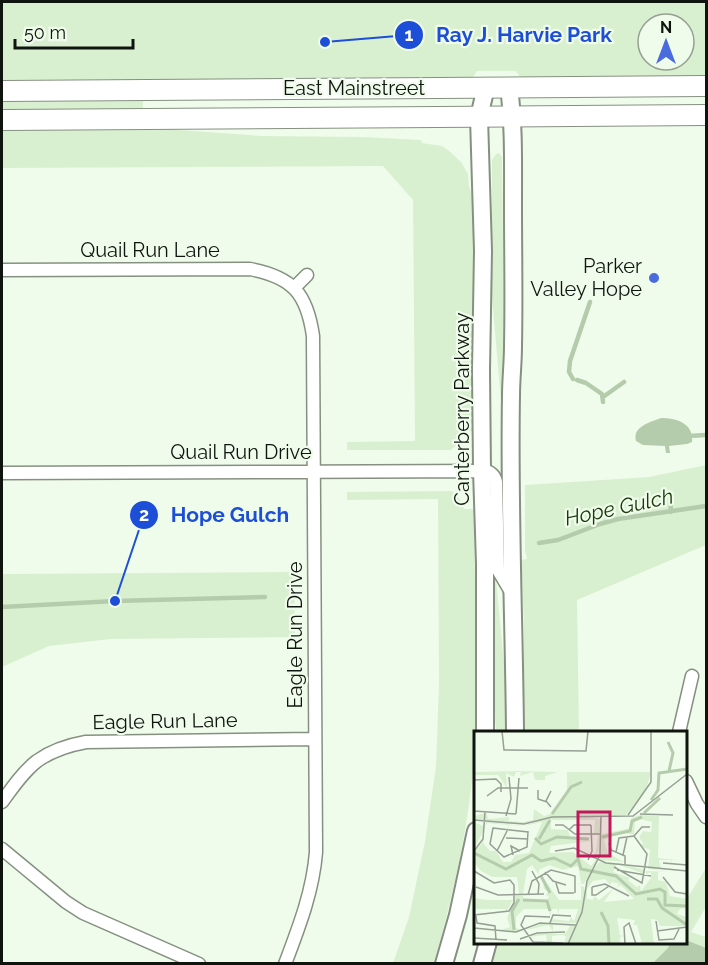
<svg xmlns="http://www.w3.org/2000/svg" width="708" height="965" viewBox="0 0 708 965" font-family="Raleway,sans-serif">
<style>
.green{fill:#d9f0d0;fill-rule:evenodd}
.water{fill:#b5ccac}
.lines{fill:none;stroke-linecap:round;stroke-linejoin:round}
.stream{stroke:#b5ccac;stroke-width:4.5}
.minor-casing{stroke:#859081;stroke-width:15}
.tertiary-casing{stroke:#859081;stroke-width:20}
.primary-casing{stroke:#859081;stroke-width:22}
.minor{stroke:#fff;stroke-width:12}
.tertiary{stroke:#fff;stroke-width:16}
.primary{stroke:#fff;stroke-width:20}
.poi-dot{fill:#496bde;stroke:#f0fceb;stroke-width:2}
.labels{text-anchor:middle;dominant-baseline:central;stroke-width:4.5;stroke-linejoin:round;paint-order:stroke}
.street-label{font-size:20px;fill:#10140f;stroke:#f0fceb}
.poi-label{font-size:20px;fill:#10140f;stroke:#f0fceb;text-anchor:end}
.water-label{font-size:21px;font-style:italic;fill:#193708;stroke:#f0fceb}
.inset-river{fill:none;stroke:#b5ccac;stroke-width:3}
.inset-road{fill:none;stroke:#969f93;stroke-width:1.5}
.view{fill:#c2185b;fill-opacity:0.15;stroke:#c2185b;stroke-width:3}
.inset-edge{fill:none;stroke:#10140f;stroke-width:3}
.leader{fill:none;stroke:#1d4ed8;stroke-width:2}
.callout-dot{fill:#1d4ed8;stroke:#f0fceb;stroke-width:2}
.mark-label{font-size:18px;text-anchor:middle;font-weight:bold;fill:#fff}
.callout-label{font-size:21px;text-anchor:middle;font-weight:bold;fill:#1d4ed8;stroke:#f0fceb;stroke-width:4.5;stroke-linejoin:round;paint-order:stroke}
</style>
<rect width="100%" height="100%" fill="#f0fceb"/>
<path class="green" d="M2,2H706V76L520,77L516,71H477L473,77L458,78L2,82ZM648,24H684V60H648Z
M143,100V110L2,111V101Z
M166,129L262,136L365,137L421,140L422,143L442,146L448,150L461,162L468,174L469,186L473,198L474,431H465L459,443L451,450H347V442L415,441L413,200L383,166L2,168V130Z
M499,153L502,157L505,436L503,438L501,402L492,297V160L496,154Z
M706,465V545L577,600L579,732H524V622L521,560L527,559L525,551V485L649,477Z
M452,491L460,499L464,509H474C475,553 475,598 476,642C476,691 477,740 471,789C464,848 450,906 434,963H393L409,917L425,841L436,766L439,683L438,499L347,500V492Z
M496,503V579L505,675V732H496L495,716L493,504Z
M294,572L295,637L111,639L49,646L2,667V574Z
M706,868V907L691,932L706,937V963L492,964L498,943L686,942V900Z"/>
<path class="water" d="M661,418C676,418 694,423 692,442L687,444L669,446L670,453H666L665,446L643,445L636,441C632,427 650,422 661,418Z
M686,940L706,948V963H653L668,948L670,943L686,942Z"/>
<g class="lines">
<path class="stream" d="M573,379L569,372L570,361L590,302
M577,380L586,383L602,394L603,402
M603,397L624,382
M688,436L706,435
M670,493L671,512
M539,543L558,540L600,524L618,519L706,506
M2,607L115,601L265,597"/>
<defs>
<path id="minor" d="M2,270L250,269C293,277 307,294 313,336L316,852C313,891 299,927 285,964
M295,287L307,275
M2,473L485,471C491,472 495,476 496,482L498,570L511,592
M679,732L692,676
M686,781L697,804L706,817
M2,802C12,788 23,772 37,761C51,751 69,745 86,742L315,739
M2,849L66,902L83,913L199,964"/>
<path id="tertiary" d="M509,87C514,126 513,165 513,205C513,252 514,299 513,346C513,363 511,379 511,396C509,508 514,620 515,732
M485,732V564L482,470L481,370L483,251L479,117L486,87
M444,964L458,915L476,831
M482,964L488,942"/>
<path id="primary" d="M2,91L706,86
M2,120L706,115"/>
</defs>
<use href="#minor" class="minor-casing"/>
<use href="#tertiary" class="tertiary-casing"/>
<use href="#primary" class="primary-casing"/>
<use href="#minor" class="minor"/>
<use href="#tertiary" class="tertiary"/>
<use href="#primary" class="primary"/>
</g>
<circle class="poi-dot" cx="654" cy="278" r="6"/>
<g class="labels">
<g class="street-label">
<text x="354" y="88">East Mainstreet</text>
<text x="150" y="250">Quail Run Lane</text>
<text transform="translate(462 409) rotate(-90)">Canterberry Parkway</text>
<text x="241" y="452">Quail Run Drive</text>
<text transform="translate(295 635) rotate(-90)">Eagle Run Drive</text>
<text transform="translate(165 721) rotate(-1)">Eagle Run Lane</text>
</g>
<g class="poi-label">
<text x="642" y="266">Parker<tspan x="642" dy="23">Valley Hope</tspan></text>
</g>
<g class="water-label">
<text transform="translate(619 507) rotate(-12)">Hope Gulch</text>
</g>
</g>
<g transform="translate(474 731)">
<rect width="213" height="213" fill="#f0fceb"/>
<path d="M0,41L42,40L84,41L71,45V49H61L59,41L46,45L47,41H42L40,46L32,42L33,57L24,44H0ZM93,41H177L172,59L152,84L111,85L127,88V101L126,95V101L125,102H120L121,89H77V98L94,99L96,106L117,110L77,115L75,122L99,121L117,135L121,130L117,128L123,130L120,138L125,131L146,132L171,139V140L170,143L143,133L139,141L156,147L154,149L163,156L166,154L167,160L177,147V141L172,143V140L197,141H184V149L192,151L196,165L213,168V177L206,178L203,183L213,186V195H186L183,189L177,188L180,213H168L163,194H159L161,189L143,187L146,204L150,205L146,206V213H90L92,205L88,204L78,205V211H73L72,204L55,206L63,203H91L96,195L79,194V201L75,194L52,199L67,193H91L101,195L99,200L103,192L77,191V188L95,190L97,186L100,190L104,178H85V183L83,178H78L76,185L75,178H50L42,186V197L48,199L43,200H23L36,196L33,187L41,165H49L50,169H73L75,165L71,164L76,161L70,158L68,145L85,169H107V155H103H108L110,156L111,162L113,147L110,153H109L103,152H107L104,135L89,139L75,134L65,139V144L58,134L53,138L49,163H45L43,146H18L7,140L0,132V120L6,115L11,105L9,112L16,120H22L29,131H37L41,124L55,122L68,91L50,95L35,94L34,98V94L13,92L0,119V91L11,96L12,91L50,95L78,85L48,93L0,89V85L12,82L15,88L35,86V90L49,91L59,89L60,78L70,85L76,83L93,60ZM131,148L136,154L138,151L145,153L143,157L147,154L160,168L130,171L140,157L125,169L120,165L119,169L113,168V158L119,150ZM166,84L185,85L184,127L213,130L198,129V133L197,129H185L187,138L197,139L174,138L176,119L166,115L169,113L165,106L169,100L177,101L178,91L166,88L161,90L160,104L148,101L130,109L134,123L137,120L136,123L150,131L127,129L125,120L121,126L124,104L156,97L157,87ZM0,167L14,169H39L32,181V178H0Z" fill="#d9f0d0" fill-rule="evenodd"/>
<path class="inset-river" d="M194,11L199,22L195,40M177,69L184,59L185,42L213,38M170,82L186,67M78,83L97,56L108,51M128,106L156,100L158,90L168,86M61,107L67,113L83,106L115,108M65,108L76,89M0,122L32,138L58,124L67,130L80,127L97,135L104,128L107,138L142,145L162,163L186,158L191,161V174L213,175M67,145L76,162M173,168H183L188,177L213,194M49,169L73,170L76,180M127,181L134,195L135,213M40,199L38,180L45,168"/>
<path class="inset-road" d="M28,0L30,19L112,20L114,0M0,49L22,48L27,53V61M64,59V68L73,71M77,60L72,70L77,76M13,65L24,57H54M0,80L42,83M42,83L45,47M166,83L199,84M154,84L177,51V0M32,85L37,68L35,46M0,89L50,93L78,86L159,85L213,43M81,94H89L101,103H126M19,97L54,101L53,116L30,126L16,113ZM95,99L100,94H117M32,107L54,108M135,112L137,119L151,125V133M0,120L9,108L11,81M23,120L34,98M81,120L100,117L132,132L213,140M142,121L145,107L160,105L168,96H176M39,124L37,115L46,120M149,124L153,106M114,129L118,120L117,94M189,132L213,134M140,136L168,152L173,123L160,105M143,139L177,145M0,140L20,152L36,149L40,154V172L35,180L0,184M58,140L65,153L64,164M71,141L79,150L92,154M189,146L201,161L213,163M82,152L85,162H100M2,156L24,164L70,163M118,156L131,153L155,165M118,156V164H122L135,155M54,164L58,150L77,139L101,145V162M2,185L3,192L21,195L22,209M76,186L51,185L47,194L59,211L89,212M182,190L185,209L200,208L205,198M76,192L79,184L97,185M0,197L42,201L66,192L102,194M183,200L213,196M0,207L33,209M46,208L63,202L91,201M94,213L108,181L113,150L126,124L127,85M151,213L150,196L155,192L162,213"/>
<path class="view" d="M104,81H136V125H104Z"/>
<rect width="213" height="213" class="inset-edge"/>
</g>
<path class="leader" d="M325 42L409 35M115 601L144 515"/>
<g class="callout-dot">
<circle cx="325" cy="42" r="6"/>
<circle cx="115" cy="601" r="6"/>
<circle cx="409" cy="35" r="15"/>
<circle cx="144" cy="515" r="15"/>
</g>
<g class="mark-label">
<text x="409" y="41">1</text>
<text x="144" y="521">2</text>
</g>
<g class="callout-label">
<text x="524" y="42">Ray J. Harvie Park</text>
<text x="230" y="522">Hope Gulch</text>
</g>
<rect width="708" height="965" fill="none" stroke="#10140f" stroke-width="6"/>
<g transform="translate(666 42)"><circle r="28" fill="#f0fceb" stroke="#969f93" stroke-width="1.5"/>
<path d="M0-4.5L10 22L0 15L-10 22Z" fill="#496bde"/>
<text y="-9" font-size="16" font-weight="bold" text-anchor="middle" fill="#10140f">N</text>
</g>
<path d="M15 39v9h118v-9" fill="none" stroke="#10140f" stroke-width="3"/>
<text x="24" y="39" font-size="18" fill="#10140f" stroke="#f0fceb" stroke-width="4.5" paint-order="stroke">50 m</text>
</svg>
